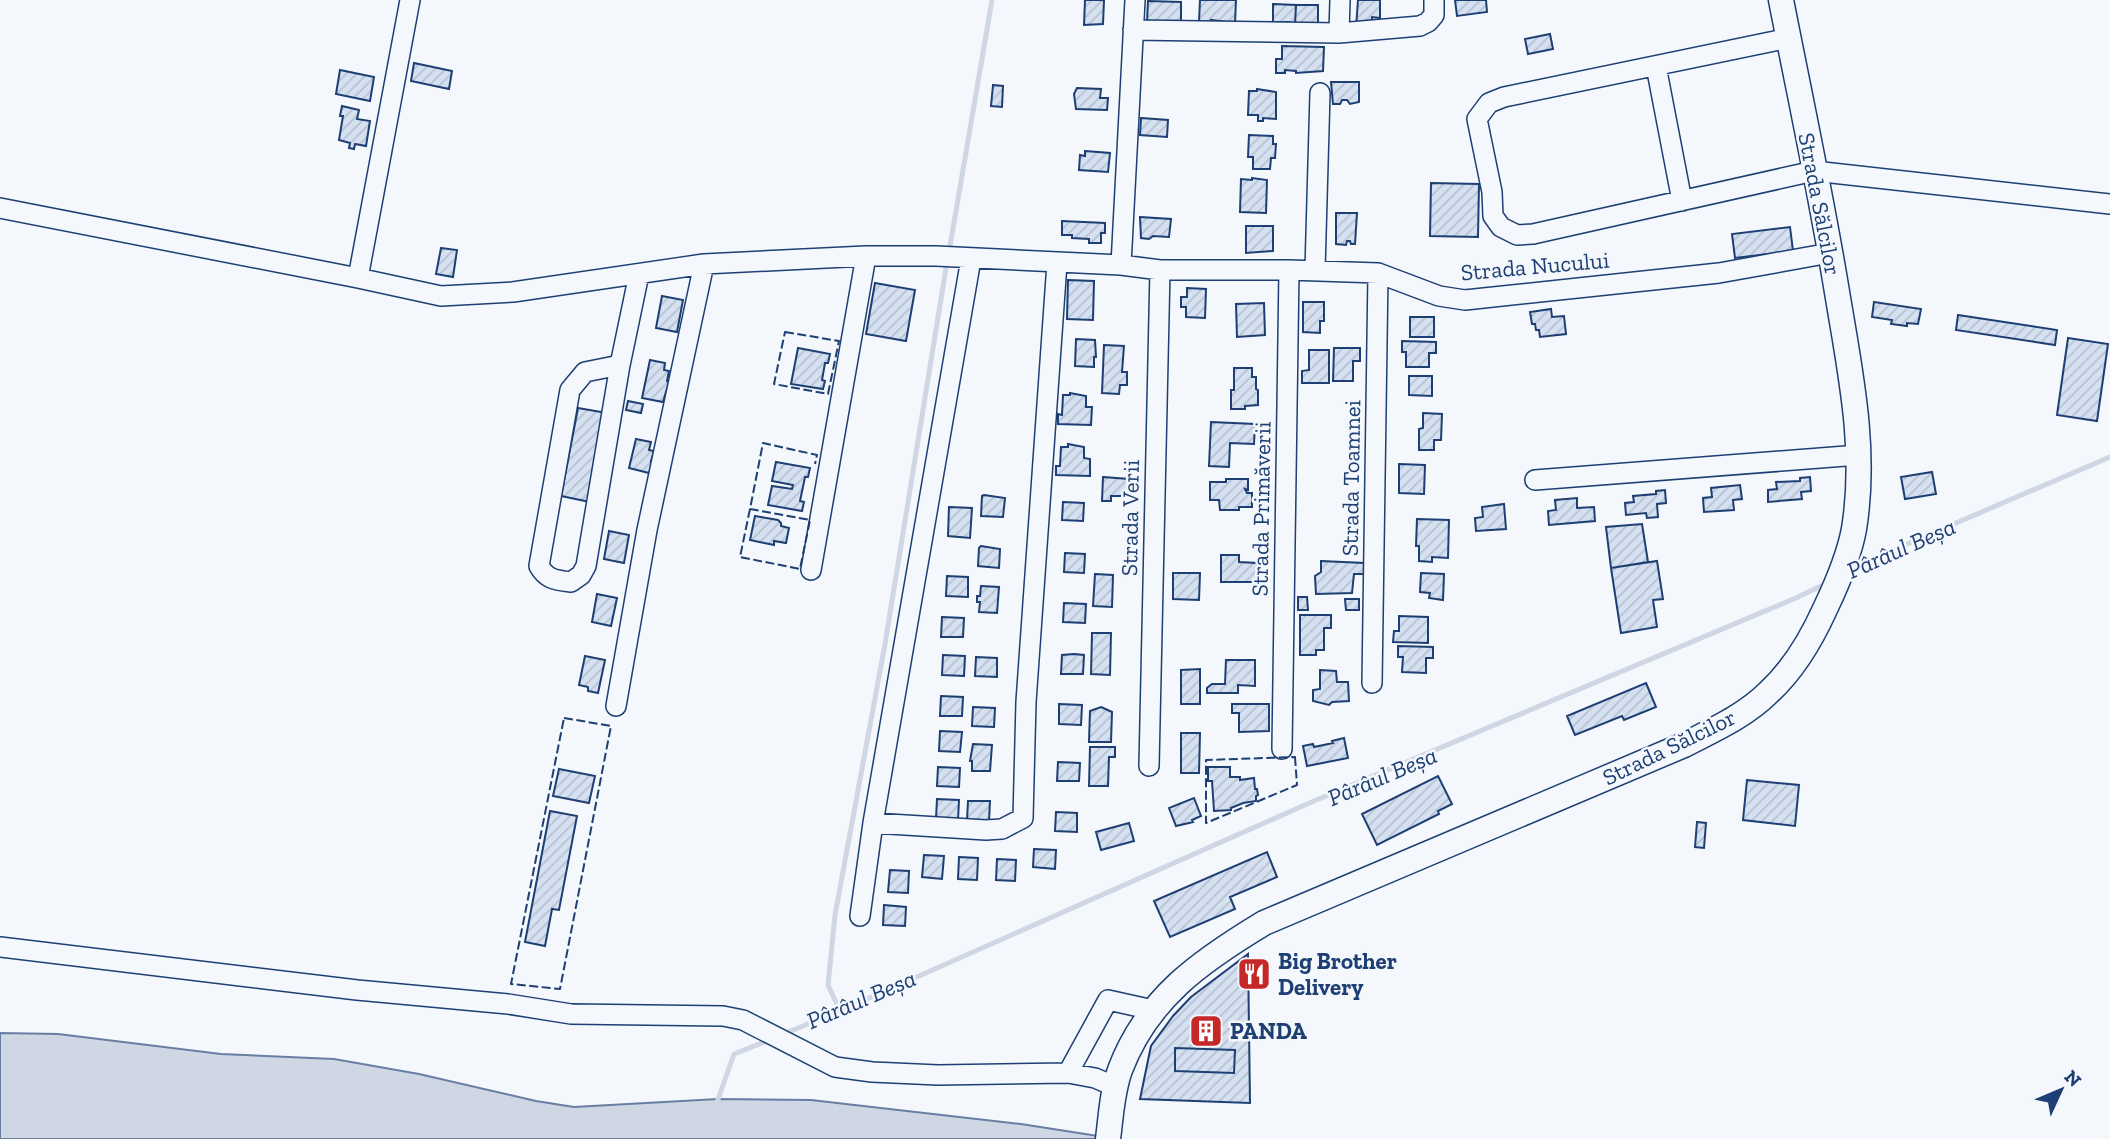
<svg xmlns="http://www.w3.org/2000/svg" width="2110" height="1139" viewBox="0 0 2110 1139" font-family="'Zilla Slab',serif">
<style>
.water{fill:#cfd7e4;stroke:#687fa3;stroke-width:2}
.lines{fill:none;stroke-linecap:round;stroke-linejoin:round}
.stream{stroke:#cfd7e4;stroke-width:5}
.building{fill:url(#building-hatch);stroke:#1d3f73;stroke-width:2}
.minor-casing{stroke:#1d3f73;stroke-width:22}
.major-casing{stroke:#1d3f73;stroke-width:27}
.minor{stroke:#f4f7fb;stroke-width:19}
.major{stroke:#f4f7fb;stroke-width:24}
.fence{stroke:#1d3f73;stroke-width:2;stroke-dasharray:9 3.5;stroke-linecap:butt}
.labels{text-anchor:middle;dominant-baseline:central;stroke-width:5;stroke-linejoin:round;paint-order:stroke}
.street-label{font-size:23px;fill:#1d3f73;stroke:#f4f7fb}
.poi-label{font-size:23px;font-weight:bold;fill:#1d3f73;stroke:#f4f7fb;text-anchor:start}
.water-label{font-size:24px;font-style:italic;fill:#1d3f73;stroke:#f4f7fb}
</style>
<defs>
<pattern id="building-hatch" width="6" height="6" patternUnits="userSpaceOnUse" patternTransform="scale(1.75)"><rect width="6" height="6" fill="#d5e0f0"/><path d="M-1 1l2-2M0 6l6-6M5 7l2-2" fill="none" stroke="#b6c1d1"/></pattern>
</defs>
<rect width="100%" height="100%" fill="#f4f7fb"/>
<path class="water" d="M0,1033L58,1034L221,1054L334,1059L419,1074L536,1101L574,1107L718,1099L811,1100L1021,1124L1117,1139H0Z"/>
<g class="lines">
<path class="stream" d="M949,252L992,0
M1850,571L1886,553L2110,457
M840,1011L828,985L835,915L885,644L947,262
M781,1035L840,1011L1314,801L1796,598L1829,582
M716,1105L734,1054L769,1040"/>
</g>
<path class="building" d="M1085,0H1104L1103,24L1084,25Z
M1200,0H1236L1235,23L1211,20V22H1199Z
M1358,0H1380V18L1372,17L1371,27L1356,28Z
M1455,0H1486L1487,12L1457,16Z
M1148,1L1181,2V22H1147Z
M1273,4L1296,5L1295,25H1289V22H1273Z
M1296,5H1318V23H1301V25H1295Z
M1550,34L1553,49L1528,54L1525,39Z
M1282,46L1324,47L1323,71L1296,73V71L1285,70V73H1276V59H1282Z
M414,63L452,71L449,89L411,81Z
M340,70L374,77L370,101L336,94Z
M1331,82H1359V102L1350,104L1347,100H1342L1340,104H1333Z
M993,85L1003,86L1002,107L991,106Z
M1077,88L1101,89L1100,98H1108L1107,110L1076,109L1074,94Z
M1257,89L1276,92V119L1263,118V121H1258V115H1248L1249,91H1257Z
M342,106L359,110L357,119L370,121L366,146L355,144L354,149L349,148L350,143L339,140L343,116H340Z
M1141,118L1168,120L1167,137L1140,135Z
M1249,135L1273,136V144H1276L1275,158H1271L1270,169H1253V157H1248Z
M1085,151L1110,153L1108,172L1079,170L1080,155L1085,156Z
M1252,178L1267,180L1266,213L1240,212L1241,179L1252,180Z
M1431,183L1479,184L1478,237L1430,236Z
M1336,213H1357L1355,244H1351L1350,241H1347L1346,245L1336,244Z
M1140,217L1171,219L1169,237L1153,236L1149,239L1141,238Z
M1062,221L1105,223V233H1101V243H1089V239L1072,238V235H1062Z
M1246,226H1273V251L1246,253Z
M1790,227L1793,251L1735,258L1732,234Z
M441,248L457,250L453,277L436,274Z
M1068,280L1094,281L1093,320L1067,319Z
M875,283L915,290L906,341L866,334Z
M1187,288L1206,289L1205,318L1186,317V307H1181V297H1187Z
M662,296L683,300L677,332L656,328Z
M1303,302H1324V321H1320V333L1303,332Z
M1874,302L1921,309L1918,324L1907,323V326L1891,324L1892,320L1872,317Z
M1264,303L1265,335L1237,337L1236,304Z
M1551,309L1552,317L1564,316L1566,334L1540,337L1539,330H1536L1535,324H1532L1530,312Z
M1958,315L2057,330L2055,345L1956,330Z
M1410,317H1434V337H1410Z
M2068,338L2108,344L2097,421L2057,415Z
M1076,339L1095,340L1096,357H1094V367L1075,366Z
M1402,341L1436,342V353H1429V367H1406V352H1402Z
M1104,345L1124,346L1122,372H1127V385H1120L1119,394L1102,393Z
M798,348L830,354L828,363H825L822,380L825,381L823,389L791,384Z
M1334,348H1360V361H1353V381H1333Z
M1309,350H1329V383H1302V371L1309,370Z
M650,360L665,363L664,370L669,371L667,381L669,382L663,402L642,398Z
M1234,368H1252V377H1256V389L1258,390V405L1245,406V409H1231V390H1234Z
M1409,376H1432V396L1409,395Z
M1070,393L1086,396V407H1092L1091,425L1058,424V414L1062,415L1063,395H1070Z
M628,401L643,404L641,413L626,410Z
M578,408L607,413L590,502L561,496Z
M1423,413L1442,414L1441,440H1434V450H1419V429L1423,428Z
M1211,422L1255,424L1254,444L1230,443L1229,467L1209,466Z
M636,439L651,442L649,450L654,451L651,461H654L649,473L629,468Z
M1068,444L1084,447V458L1090,459V476L1056,475V466H1060L1061,447H1068Z
M776,462L810,468L808,477H805L800,501L804,502L802,511L768,505L772,486L792,489L793,485L772,481Z
M1399,464L1425,465L1424,494L1399,493Z
M1932,472L1936,494L1905,499L1901,477Z
M1103,477L1129,479L1128,496H1111V501H1102Z
M1810,477L1811,491L1801,492L1802,499L1768,502V490L1777,489L1776,482L1800,481V478Z
M1226,479H1248V490L1245,489L1247,493H1252V507H1239V510H1220L1219,500H1210V482H1226Z
M1740,485L1742,499L1733,500L1734,510L1704,512L1703,498L1712,497L1711,488Z
M1665,490L1666,503L1657,504L1658,517L1647,518L1646,513L1626,515L1625,503L1634,502L1633,496L1656,494V491Z
M984,495L1005,498L1003,517L981,516L982,496Z
M1577,498V508L1594,507L1595,521L1549,525L1548,511L1556,510L1555,500Z
M1063,502L1084,503L1083,521L1062,520Z
M1504,504L1506,529L1476,531L1475,518L1483,517L1482,507Z
M949,507L972,508L970,538L948,536Z
M755,516L778,520L781,523V526L789,528L786,543L774,541V545L750,540Z
M1417,519L1449,520L1448,558L1432,557V562L1419,561V546H1416Z
M1642,524L1648,562L1611,568L1606,527Z
M609,531L629,535L624,563L604,559Z
M981,546L1000,549L999,568L978,566L979,548Z
M1065,553L1085,554L1084,573L1064,572Z
M1221,555H1239V562L1257,563V582H1221Z
M1321,561L1364,563V574H1354L1352,593L1316,594L1315,576L1321,572Z
M1657,561L1663,599L1653,600L1657,627L1621,633L1611,568Z
M1173,573H1200L1199,600L1173,599Z
M1421,573L1444,574L1443,600L1429,598L1430,593L1420,592Z
M1095,574L1113,575L1112,607L1093,606Z
M947,576L968,577V597L946,596Z
M981,586L999,587L997,613L979,612L980,602H977V596H980Z
M597,594L617,598L611,626L592,622Z
M1298,597H1307L1308,610H1298Z
M1345,599H1359V610H1346Z
M1064,603L1086,604L1085,623L1063,622Z
M1300,615H1331V628H1324V650H1316V655H1300Z
M1399,616L1428,617V643L1393,642L1394,631H1399Z
M942,617L964,618L963,637H941Z
M1092,633H1111L1110,675L1091,674Z
M1398,646L1433,647V658H1426V673L1402,672L1403,657H1398Z
M1074,654L1084,655L1083,674H1061L1062,655Z
M943,655L965,656L964,676L942,675Z
M585,656L605,660L598,693L588,691V687L579,685Z
M976,657L997,658V677L975,676Z
M1226,660H1255V686L1238,685V693H1207V688L1212,684H1225Z
M1200,669V704H1181V670Z
M1320,670L1336,671L1337,682H1348L1349,701L1332,702L1329,705L1313,701V690L1320,689Z
M1646,683L1656,707L1624,720L1622,716L1575,735L1567,716Z
M941,696L963,697L962,716H940Z
M1059,704L1082,705L1081,725L1059,724Z
M1232,704H1269V731L1239,732V713H1232Z
M973,707L995,708L994,727L972,726Z
M1101,707L1112,712L1111,742H1089L1090,711Z
M940,731L962,732L960,752L939,751Z
M1181,733H1200L1199,773H1181Z
M1344,738L1348,758L1307,766L1303,746L1313,744L1314,747L1333,743L1332,741Z
M973,744L992,745L990,771H972V761H970Z
M1090,747H1115V757H1109L1108,786H1089Z
M1058,762L1080,763L1079,781H1057Z
M938,767L960,768L959,787L937,786Z
M1208,767H1230V777H1240V780L1254,778L1255,789H1257L1258,795L1256,796V801L1243,803L1231,808V810L1214,811L1212,781H1208Z
M559,769L595,776L589,803L553,796Z
M1438,776L1452,804L1438,811L1439,814L1377,845L1362,814Z
M1747,780L1799,785L1795,826L1743,820Z
M1194,798L1201,816L1192,820L1193,822L1176,826L1169,808Z
M937,799L959,800L958,820L936,819Z
M968,801H990L989,821L967,820Z
M550,811L577,816L559,910L552,909L545,946L525,942Z
M1056,812L1077,813V832L1055,831Z
M1697,822L1706,823L1704,848L1695,847Z
M1129,823L1134,841L1101,850L1096,832Z
M1034,849L1056,850L1055,869L1033,867Z
M1267,852L1277,877L1230,897L1235,909L1170,937L1154,901Z
M924,855L944,856L942,879L922,877Z
M959,857L978,858L977,880L958,879Z
M997,859L1016,860L1015,881L996,880Z
M890,870L909,871L908,893L888,892Z
M884,905L906,907L905,926L883,925Z
M1248,954L1250,1103L1140,1099L1151,1046L1173,1016L1191,997Z
M1175,1048L1235,1050L1234,1073L1175,1071Z"/>
<g class="lines">
<defs>
<path id="minor" d="M1133,30L1339,33L1420,26L1428,22L1434,15V0
M1339,33L1340,0
M1789,38L1504,97L1489,103L1477,119L1492,192L1493,216L1501,227L1517,235L1533,234L1814,171L2110,204
M1656,66L1682,201
M0,208L358,278L441,296L513,292L704,264L866,256H936L1121,265L1160,270H1289L1378,273L1439,296L1465,300L1719,273L1830,253
M1121,265L1135,0
M1315,270L1320,93
M358,278L410,0
M620,365L585,372L570,390L539,566C547,580 556,580 571,582L581,575L586,566L620,365L639,274
M1535,480L1859,455
M811,570L866,256
M1372,683L1378,273
M616,706L647,530L704,264
M1282,749L1289,270
M1149,766L1160,270
M873,823L986,830L1002,829L1023,818L1026,702L1057,263
M860,916L873,823L971,259
M0,947L357,990L508,1004L571,1014L723,1016L743,1020L835,1067L872,1072L938,1075L1068,1073L1095,1078L1116,1087
M1068,1073L1108,1000L1153,1010"/>
<path id="major" d="M1108,1139C1111,1116 1112,1092 1120,1070C1147,998 1201,961 1264,923L1684,745C1713,730 1745,716 1769,692C1794,669 1811,640 1825,609C1837,584 1849,556 1854,529C1867,449 1850,371 1837,292C1821,194 1800,97 1781,0"/>
</defs>
<use href="#minor" class="minor-casing"/>
<use href="#major" class="major-casing"/>
<use href="#minor" class="minor"/>
<use href="#major" class="major"/>
<path class="fence" d="M785,332L839,341L828,394L774,384Z
M750,509L740,557L800,569L810,520L750,509L763,443L817,455L815,464
M564,718L611,726L560,989L511,984Z
M1295,757L1297,785L1206,823V760Z"/>
</g>
<defs>
<symbol id="restaurant-square" viewBox="-11 -11 22 22"><rect x="-9" y="-9" width="18" height="18" rx="4" fill="#c62828" stroke="#f4f7fb"/><path d="M-5-6h1v4h1v-4h1v4h1v-4h1v5L-1.5 .5V6h-2V.5L-5-1ZM5-6V6H3V1.5H1.5Q1.5-4 5-6Z" fill="#fff"/></symbol>
<symbol id="building-square" viewBox="-11 -11 22 22"><rect x="-9" y="-9" width="18" height="18" rx="4" fill="#c62828" stroke="#f4f7fb"/><path d="M-4-6H4V6H1V3H-1V6H-4ZM-2.5-4.3h1.7v1.8h-1.7ZM.8-4.3h1.7v1.8H.8ZM-2.5-1h1.7V.8h-1.7ZM.8-1h1.7V.8H.8Z" fill="#fff"/></symbol>
</defs>
<g fill-rule="evenodd">
<use href="#restaurant-square" x="1235" y="955" width="38" height="38"/>
<use href="#building-square" x="1187" y="1012" width="38" height="38"/>
</g>
<g class="labels">
<g class="street-label">
<text transform="translate(1820 204) rotate(79)">Strada Sălcilor</text>
<text transform="translate(1535 266) rotate(-5)">Strada Nucului</text>
<text transform="translate(1351 478) rotate(-89)">Strada Toamnei</text>
<text transform="translate(1261 509) rotate(-89)">Strada Primăverii</text>
<text transform="translate(1130 518) rotate(-89)">Strada Verii</text>
<text transform="translate(1669 747) rotate(-26)">Strada Sălcilor</text>
</g>
<g class="poi-label">
<text x="1278" y="961">Big Brother<tspan x="1278" dy="26">Delivery</tspan></text>
<text x="1230" y="1031">PANDA</text>
</g>
<g class="water-label">
<text transform="translate(1901 548) rotate(-24)">Pârâul Beșa</text>
<text transform="translate(1382 776) rotate(-23)">Pârâul Beșa</text>
<text transform="translate(861 999) rotate(-23)">Pârâul Beșa</text>
</g>
</g>
<g transform="translate(2061 1090) rotate(46)" stroke="#f4f7fb" stroke-width="5" paint-order="stroke">
<path d="M0-5L12 26L0 18L-12 26Z" fill="#1d3f73"/>
<text y="-10" font-size="19" font-weight="bold" text-anchor="middle" fill="#1d3f73">N</text>
</g>
</svg>
